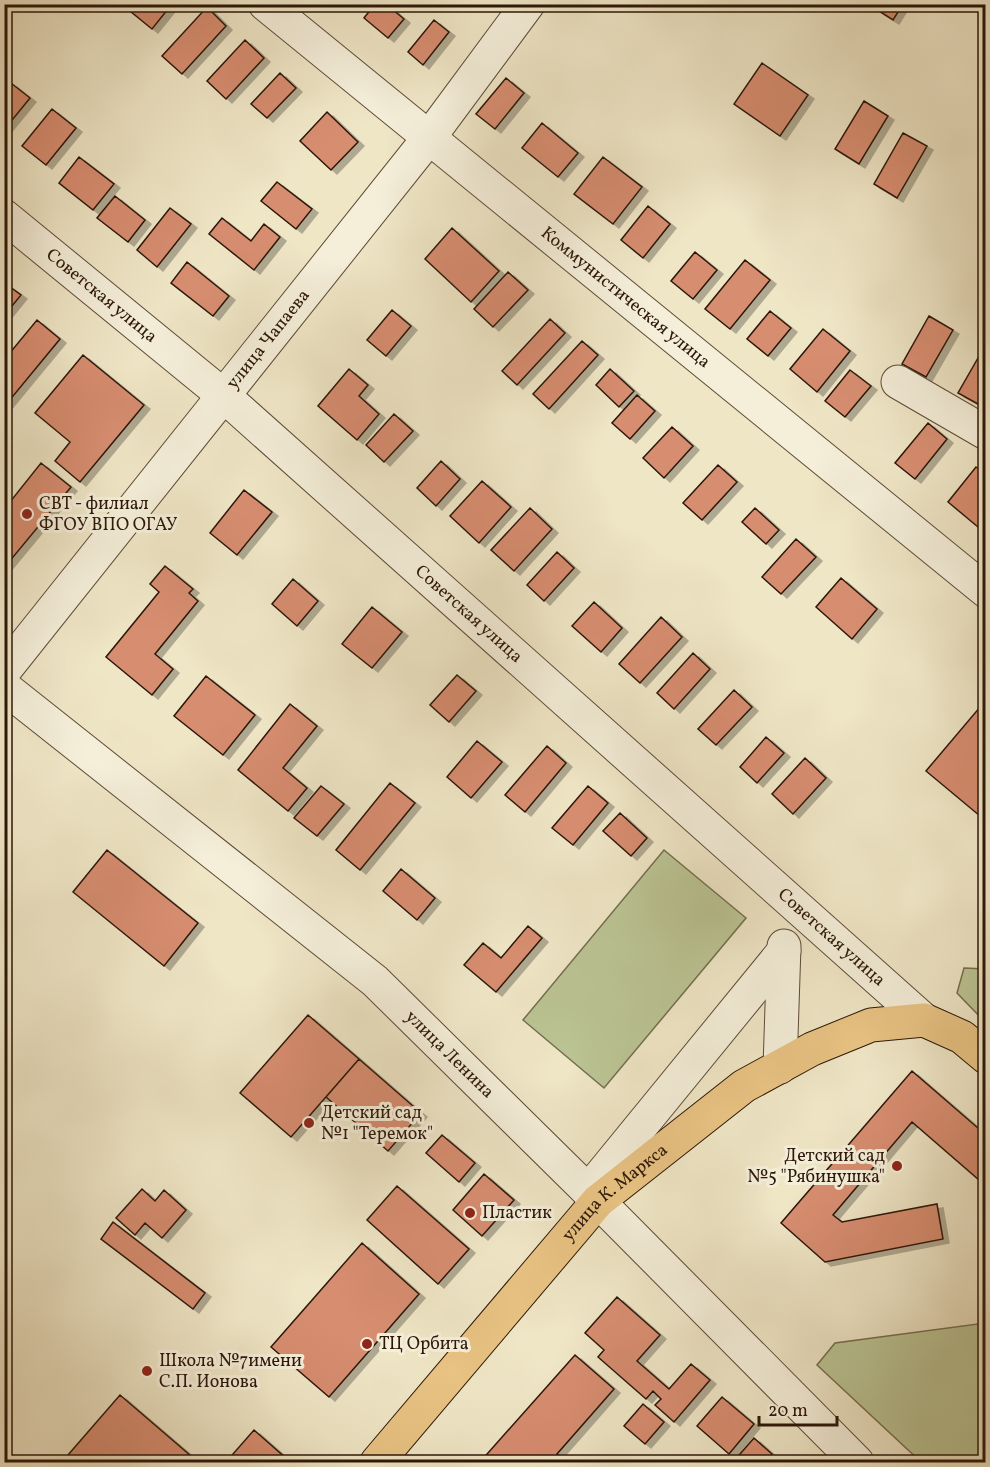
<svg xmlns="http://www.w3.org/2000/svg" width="990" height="1467" viewBox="0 0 990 1467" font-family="Vollkorn,serif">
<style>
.green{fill:#bbc494;stroke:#746e4e;stroke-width:1.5}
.building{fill:#d78d70;stroke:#2c1708;stroke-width:1.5;filter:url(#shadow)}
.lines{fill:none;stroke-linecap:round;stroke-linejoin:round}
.minor-casing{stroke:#5d4b38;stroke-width:35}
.major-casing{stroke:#2c1708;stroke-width:35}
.minor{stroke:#f5efda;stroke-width:33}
.major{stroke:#e8c383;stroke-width:33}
.poi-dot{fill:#8f2418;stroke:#f5efda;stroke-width:2}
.labels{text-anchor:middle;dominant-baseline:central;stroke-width:6;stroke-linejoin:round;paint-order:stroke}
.street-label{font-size:18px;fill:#2c1708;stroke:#f5efda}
.poi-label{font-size:18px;fill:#2c1708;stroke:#f5efda;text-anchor:start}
</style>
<defs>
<filter id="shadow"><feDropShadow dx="6" dy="4" stdDeviation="0" flood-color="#0004"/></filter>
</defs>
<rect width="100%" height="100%" fill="#efe6c6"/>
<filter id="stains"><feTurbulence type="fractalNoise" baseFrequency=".00333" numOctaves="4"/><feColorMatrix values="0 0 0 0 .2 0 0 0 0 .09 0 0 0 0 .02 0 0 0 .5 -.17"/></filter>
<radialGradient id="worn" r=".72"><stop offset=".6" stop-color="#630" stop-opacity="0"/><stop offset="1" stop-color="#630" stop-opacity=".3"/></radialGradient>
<path class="green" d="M664,850L746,918L604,1088L523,1020Z
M964,968L985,969V1022L957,993Z
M985,1323V1462H921L817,1365L835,1343Z"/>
<path class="building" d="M135,4H172L152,29L130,11Z
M375,4H386L404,19L388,38L364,18Z
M868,4H903L893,20Z
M207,7L226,26L182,74L162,56Z
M434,20L449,32L423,65L408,52Z
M245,40L264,58L226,99L207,81Z
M762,63L808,95L780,136L734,104Z
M280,73L296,88L267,118L251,104Z
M506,78L524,93L495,129L476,114Z
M11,83L30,98L4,130V91Z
M864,101L888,116L859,164L835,149Z
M52,109L76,128L46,165L22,146Z
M327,112L358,142L331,170L300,141Z
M542,123L578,153L558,177L522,148Z
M903,133L927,146L897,198L874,184Z
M79,157L114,184L93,210L59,183Z
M603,157L642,187L613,224L574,194Z
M277,182L312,209L296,229L261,201Z
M115,196L145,220L128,242L97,218Z
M648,206L670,224L643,258L621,240Z
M170,208L191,224L157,267L137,250Z
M222,218L251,241L264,224L280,237L254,270L209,234Z
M452,228L499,271L471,302L425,259Z
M695,252L717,270L693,299L671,281Z
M745,260L770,280L730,329L705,309Z
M187,262L229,296L213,316L171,283Z
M508,272L528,290L493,327L474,309Z
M6,284L21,295L4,316V286Z
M392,310L411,326L386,356L367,340Z
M770,311L791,328L768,356L747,339Z
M929,316L953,330L926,377L902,364Z
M550,319L565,333L517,385L502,371Z
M37,320L60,339L4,407V360Z
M823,329L850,351L817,392L790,369Z
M582,341L598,355L549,409L533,394Z
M986,344V391L978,404L958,393Z
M83,355L144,405L80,482L55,461L70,442L35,413Z
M349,369L368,385L359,396L379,414L357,440L318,406Z
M610,369L634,391L619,407L596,385Z
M850,370L871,386L845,417L825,401Z
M637,395L655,411L630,439L612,423Z
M394,414L413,431L384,462L366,445Z
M928,423L947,439L915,479L895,463Z
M672,427L693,446L664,478L643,458Z
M441,461L460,479L436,506L417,488Z
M41,463L71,487L4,568V497L10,502Z
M718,465L737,482L702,520L683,503Z
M976,467L986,474V517L978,527L948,502Z
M482,481L511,507L479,543L450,516Z
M244,490L272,512L237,555L210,533Z
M530,508L552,529L514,571L491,550Z
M755,508L779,530L766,544L742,522Z
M796,539L816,557L781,594L762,577Z
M557,552L574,568L544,601L527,585Z
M165,566L193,589L189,593L198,601L155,654L173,669L152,695L106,657L159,592L150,584Z
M841,578L877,609L852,639L816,607Z
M293,579L318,601L297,626L272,604Z
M594,602L622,628L601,652L572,626Z
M372,607L402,632L372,668L342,644Z
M661,617L682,637L640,683L619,664Z
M693,653L710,669L674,709L657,693Z
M457,675L476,691L449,722L430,705Z
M206,676L255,715L223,755L174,716Z
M734,690L752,707L716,745L698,729Z
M986,700V821L926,771Z
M290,704L317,726L283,768L307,788L288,811L238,770Z
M766,737L784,753L757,783L740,767Z
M477,741L502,762L471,798L447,777Z
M547,746L566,763L525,812L505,795Z
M805,758L826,778L793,814L772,794Z
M390,783L415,803L360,870L336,850Z
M321,786L344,804L317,836L294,818Z
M588,786L608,803L573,845L552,828Z
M620,813L647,838L631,856L603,831Z
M107,850L198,923L164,966L73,892Z
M401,869L435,898L417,920L383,891Z
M528,926L542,938L496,992L464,965L483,943L501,958Z
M308,1015L359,1059L291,1137L240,1093Z
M359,1059L421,1113L388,1151L326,1097Z
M912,1071L986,1135V1186L912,1122L833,1215L842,1222L937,1204L943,1239L825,1262L781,1223Z
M442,1135L475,1163L459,1182L426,1153Z
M484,1174L514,1200L482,1236L453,1210Z
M397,1186L469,1249L438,1284L367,1220Z
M142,1189L155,1201L164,1190L186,1210L162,1238L145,1223L135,1235L116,1218Z
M113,1222L205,1293L193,1309L101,1239Z
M362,1243L419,1294L329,1397L271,1347Z
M617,1297L660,1335L637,1361L669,1389L691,1364L710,1380L674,1422L655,1405L661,1399L653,1391L646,1399L598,1357L604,1350L585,1333Z
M575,1355L614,1389L557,1454L567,1462H480Z
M120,1395L198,1462H77L68,1455Z
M722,1397L754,1424L729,1454L697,1426Z
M643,1404L664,1422L645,1444L624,1426Z
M254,1430L288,1460L287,1462H226Z
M754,1438L772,1454L765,1462H733Z"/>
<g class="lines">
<defs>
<g id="minor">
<path id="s1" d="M265,4L986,591"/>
<path id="s2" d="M4,216L224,396L924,1020"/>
<path d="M898,382L986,433"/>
<path id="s3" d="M4,671L428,139L528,4"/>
<path id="s4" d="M4,687L375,981L588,1191L857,1462"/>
<path d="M780,1067L784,946"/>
<path d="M588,1191L784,951"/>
</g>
<g id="major">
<path id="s5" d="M377,1462L598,1201L744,1086L812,1049L871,1025L924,1020L962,1037L986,1057"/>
</g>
</defs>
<use href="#minor" class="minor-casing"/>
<use href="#major" class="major-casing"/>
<use href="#minor" class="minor"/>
<use href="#major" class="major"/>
</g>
<g class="poi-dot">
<circle cx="27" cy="514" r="6"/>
<circle cx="309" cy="1123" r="6"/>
<circle cx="897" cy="1166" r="6"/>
<circle cx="470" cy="1213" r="6"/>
<circle cx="367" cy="1344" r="6"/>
<circle cx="147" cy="1371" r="6"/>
</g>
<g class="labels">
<g class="street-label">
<text stroke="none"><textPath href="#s2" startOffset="126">Советская улица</textPath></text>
<text stroke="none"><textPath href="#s1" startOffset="465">Коммунистическая улица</textPath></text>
<text stroke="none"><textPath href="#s3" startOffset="424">улица Чапаева</textPath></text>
<text stroke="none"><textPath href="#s2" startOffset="612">Советская улица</textPath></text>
<text stroke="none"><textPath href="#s2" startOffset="1098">Советская улица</textPath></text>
<text stroke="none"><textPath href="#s4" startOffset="578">улица Ленина</textPath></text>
<text stroke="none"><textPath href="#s5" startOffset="360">улица К. Маркса</textPath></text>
</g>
<g class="poi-label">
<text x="39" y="504">СВТ - филиал<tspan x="39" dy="21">ФГОУ ВПО ОГАУ</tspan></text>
<text x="321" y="1113">Детский сад<tspan x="321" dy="21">№1 "Теремок"</tspan></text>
<text x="885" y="1156" text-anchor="end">Детский сад<tspan x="885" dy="21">№5 "Рябинушка"</tspan></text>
<text x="482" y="1213">Пластик</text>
<text x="379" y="1344">ТЦ Орбита</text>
<text x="159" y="1361">Школа №7имени<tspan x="159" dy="21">С.П. Ионова</tspan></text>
</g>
</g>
<rect width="990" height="1467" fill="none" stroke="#efe6c6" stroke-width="24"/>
<rect x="6" y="6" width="978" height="1455" fill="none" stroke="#2c1708" stroke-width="3"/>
<rect x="12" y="12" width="966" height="1443" fill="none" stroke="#2c1708" stroke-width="1.5"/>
<path d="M759 1416v9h78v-9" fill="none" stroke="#2c1708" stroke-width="3"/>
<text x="768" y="1416" font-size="18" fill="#2c1708" stroke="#f5efda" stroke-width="4.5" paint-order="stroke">20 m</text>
<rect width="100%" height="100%" filter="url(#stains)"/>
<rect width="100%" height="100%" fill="url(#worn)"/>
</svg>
